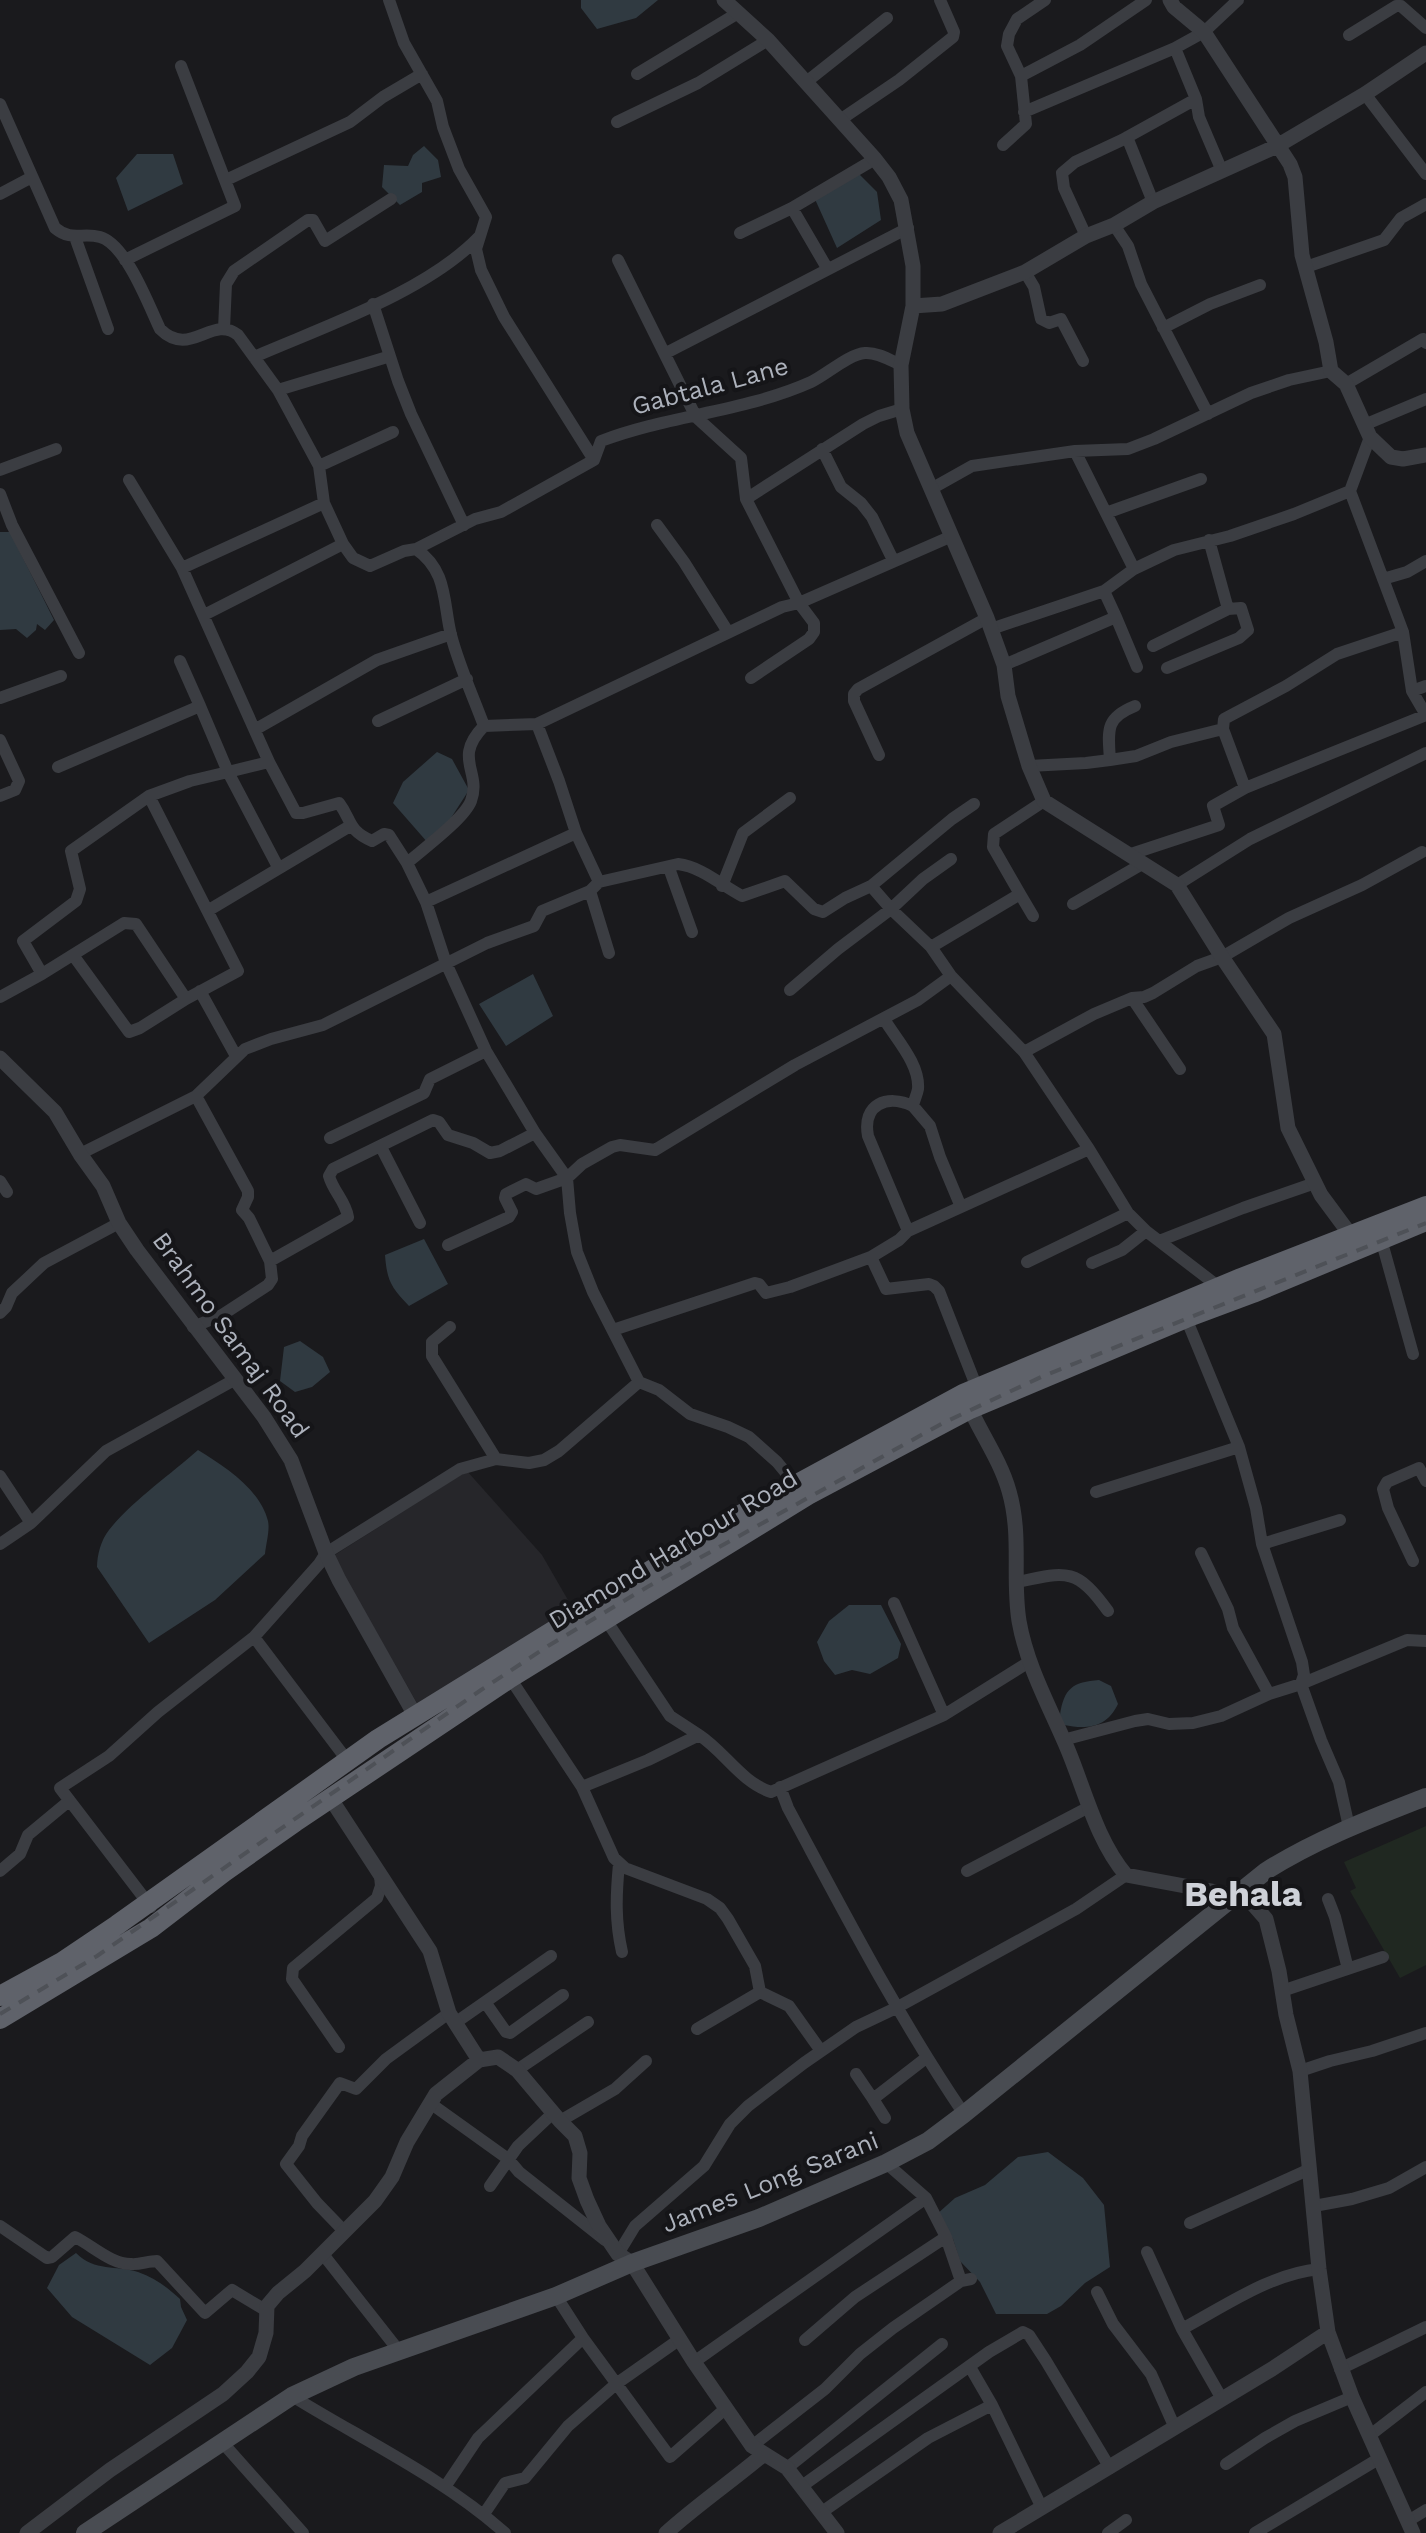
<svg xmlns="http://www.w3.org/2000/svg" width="1426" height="2533" viewBox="0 0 1426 2533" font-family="'Work Sans',sans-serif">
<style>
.built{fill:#26262a}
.green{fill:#202821}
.water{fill:#303a41}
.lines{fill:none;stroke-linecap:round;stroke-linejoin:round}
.minor{stroke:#3b3d42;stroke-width:12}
.tertiary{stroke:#3b3d42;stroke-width:15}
.secondary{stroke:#494c52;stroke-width:18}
.trunk{stroke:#5f626a;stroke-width:20}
.rail{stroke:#4e5157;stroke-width:4;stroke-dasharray:12 10;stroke-linecap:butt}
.labels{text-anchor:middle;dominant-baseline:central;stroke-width:8;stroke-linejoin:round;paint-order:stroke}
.street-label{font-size:25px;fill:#adb2bc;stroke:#151518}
.district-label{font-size:35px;font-weight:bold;fill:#ced1d8;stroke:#151518}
</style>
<rect width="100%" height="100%" fill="#1a1a1d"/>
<path class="built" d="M467,1471L542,1555L572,1607L418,1705L333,1556Z"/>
<path class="green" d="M1426,1826V1965L1400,1978L1350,1891L1356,1888L1344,1862Z"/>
<path class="water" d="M581,0H658L636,18L597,29L581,8Z
M424,146L438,160L441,177L422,183V192L400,205L382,187L384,165L408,166L413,155Z
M137,154H173L183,184L128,211L116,178Z
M857,172L877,192L881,220L837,248L814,197Z
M0,532H10L54,620L45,630L37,624L36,630L27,638L16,629L0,630Z
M437,752L452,759L469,790L451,818L428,843L393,803L403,782Z
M533,974L553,1016L506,1046L479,1004Z
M424,1239L448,1284L409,1306C391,1287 387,1281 385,1255Z
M300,1341L323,1357L330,1372L312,1387L295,1392L280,1381L284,1347Z
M198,1450C224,1466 260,1489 268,1521C270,1530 266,1544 265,1554L215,1600L149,1643L97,1567C97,1555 101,1540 109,1530C131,1502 171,1474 198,1450Z
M849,1605H881L901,1644L898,1658L870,1674L852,1670L835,1675L824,1661L817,1642L829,1621Z
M1099,1680L1111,1686L1118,1704C1107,1727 1088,1730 1064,1725L1060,1715C1064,1688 1073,1682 1099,1680Z
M1048,2152L1083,2178L1104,2205L1110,2267L1085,2283L1061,2306L1047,2314H996L980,2282L960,2261L953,2239L936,2215L955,2198L985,2185L1018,2157Z
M76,2253C95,2272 116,2265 138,2272C155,2278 167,2287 180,2299L181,2307L187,2320L172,2348L150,2365L72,2317L47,2288L59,2265Z"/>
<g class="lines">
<path class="minor" d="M389,0L404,43L437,101L443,127L459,169L486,217L476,249L481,270L504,317L594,460
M1349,35L1396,6H1401L1426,28
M1175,48L1196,99L1199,117L1222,171
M637,74L738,13
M1021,76L1080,45L1146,0
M805,83L887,18
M1365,94L1426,174
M0,104L55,228C72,242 82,232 100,237C126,244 149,306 160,329C190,359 212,314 238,335L278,390L319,466L324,503L343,544L353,558L370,566L404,551L416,549C448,571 443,603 451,635C459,666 473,696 484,726
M1024,112L1175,48L1204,32L1238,0
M840,120L899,80L953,37L954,32L940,0
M617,122L698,83L768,40
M1127,137L1153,202
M1003,145L1026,124L1021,76L1007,46L1009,34L1017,19L1045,0
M226,180L350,122L383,97L422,74
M0,194L32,177
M792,208L827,268
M1114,225L1128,246L1141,284L1208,414
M740,233L792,208L875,159
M1086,236L1064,188L1062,173L1075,162L1122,140L1196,99
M75,237L108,329
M125,260L235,206L181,66
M618,260L696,417L741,458L746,499L799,603L814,623V632L809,639L751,678
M1306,267L1384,240L1401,218L1426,204
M1025,272L1034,287L1041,319L1049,323L1061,319L1083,361
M373,304L398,381L411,414L464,525
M1163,328L1210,304L1260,285
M224,329L226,284L234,271L308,220H313L325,241L391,199
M666,353L908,228
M254,357C325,326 426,292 479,237
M1346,384L1423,339L1426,343
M278,390L384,358
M1364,425L1426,399
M1370,437L1350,491L1403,632L1412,691L1426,715
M822,449L841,487L861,503L872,517L893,560
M1075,451L1134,569
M594,460L601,441C669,415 744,412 811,382C826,375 849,354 865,353C877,352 890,360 901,365
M319,466L393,432
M0,470L56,449
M129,480L182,568L269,762
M931,489L972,466L1075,451L1128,449L1154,439L1251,393L1289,380L1331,371
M0,494L12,525L79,653
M746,499L863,424L879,416L902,409
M1106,513L1201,479
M657,525L684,562L728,632
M416,549L475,519L501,512L594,460
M182,568L324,503
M1383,579L1407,572L1426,561
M204,615L343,544
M1116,617L1137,667
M991,629L1104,591L1134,569L1174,550L1230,536L1294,514L1350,491
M1153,646L1228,609
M180,661L200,706
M1004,665L1116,617L1104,591
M1167,668L1239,638L1248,630L1241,608L1228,609L1209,540
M1412,691L1426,686
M0,698L61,676
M378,721L467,679
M537,724L559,781L576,833L599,882L678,864C702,867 721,885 742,896L785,881L814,909L823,912L845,898L871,886L891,909L931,947
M484,726L537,724L782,607L799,603L952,536
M256,729L377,660L451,634
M0,740L19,781L15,790L0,796
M879,755L854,701V694L858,689L987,618
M1110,760L1136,756L1171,742L1223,729
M1029,766L1086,763L1110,760C1108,730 1105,718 1135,706
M58,767L200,706L228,772L269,762L296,813H303L339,803C352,820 347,830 372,841L384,834L389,835L407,863L426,902L446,963L486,1051L535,1133L567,1178L570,1213L577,1252L593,1292L639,1382L659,1390L690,1414L728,1427L749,1437L777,1462L796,1485
M1245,788L1223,729L1224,719L1286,686L1337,654L1403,632
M1044,801L994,834L993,847L1020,894L931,947L951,976L1024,1052L1089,1149L1128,1213L1146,1231L1219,1287
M1128,855L1219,825L1213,806L1245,788L1426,715
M407,863C422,850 464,819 471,801C482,771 452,759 484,726
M669,868L692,932
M1177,885L1250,839L1426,753
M722,886L743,833L790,798
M871,886L952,819L974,804
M590,891L609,953
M1020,894L1033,916
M426,902L576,833
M1073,904L1142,864
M209,910L350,826
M73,955L129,1032L140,1028L186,999L238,971L149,796
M42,974L23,941L76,901L80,889L71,851L149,796L190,781L228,772L278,867
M790,990L838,949L891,909L923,879L951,859
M200,991L236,1056
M0,997L42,974L124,923L136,924L186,999
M1132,998L1180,1069
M884,1019C896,1039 920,1064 918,1089C917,1095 914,1100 913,1106L930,1126L940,1157L961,1207
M1024,1052L1094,1014L1132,998L1144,997L1153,993L1197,966L1222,957L1289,918L1362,885L1422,852
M196,1096L248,1191V1197L242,1210L249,1218L270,1261
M330,1138L424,1093L430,1079L486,1051
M381,1147L420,1223
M80,1154L196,1096L245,1049L271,1039L323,1025L487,943L534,926L542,911L590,891L599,882
M0,1181L7,1192
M908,1231L868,1136C862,1104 887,1094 913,1106
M1381,1239L1413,1354
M1159,1241L1243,1208L1315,1183
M448,1245L509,1217L512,1212L505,1198L506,1194L526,1184L536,1189L567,1178L582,1164L612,1147L620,1145L655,1150L795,1065L918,1000L951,976
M871,1257L899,1240L908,1231L1089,1149
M1027,1262L1128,1213
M1092,1263L1122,1250L1146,1231
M0,1313L6,1307L12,1293L44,1263L119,1223
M1186,1318L1239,1447L1256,1508L1262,1544L1302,1662L1304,1675L1301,1684L1321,1740L1339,1782L1349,1827
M193,1327L222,1315L268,1285L272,1279L270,1261L348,1217C346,1202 333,1191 329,1176L333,1169L433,1120L439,1122L448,1135L473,1143L490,1153L500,1151L535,1133
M450,1327L432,1342V1356L496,1459
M613,1330L755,1283L759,1284L766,1293L790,1287L871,1257L886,1289L929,1284L934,1286L939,1291L977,1388
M0,1476L31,1523
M1096,1492L1239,1447
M0,1544L31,1523L106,1451L234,1380
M1262,1544L1340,1520
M1201,1553L1228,1609L1233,1628L1269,1694
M1413,1561L1388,1508L1383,1489L1387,1482L1419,1468L1426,1481
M1018,1582C1067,1571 1077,1568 1108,1611
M894,1603L944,1715
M602,1614L670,1716L699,1735
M254,1637L347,1760
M510,1678L582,1787L614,1858L625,1868L707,1899L720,1908L728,1919L755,1966L760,1992L789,2006L821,2051
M1063,1740L1135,1721L1148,1719L1169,1724L1193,1723L1221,1716L1269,1694L1301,1684L1407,1640L1426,1641
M582,1787L648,1760L699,1735C725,1752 741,1782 771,1792L944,1715L1029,1662
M780,1787L788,1808C844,1912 898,2017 964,2114
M619,1864C616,1895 615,1921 622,1952
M0,1871L20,1854L28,1835L69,1801
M967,1871L1089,1807
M1328,1899L1335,1917L1348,1969
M151,1907L60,1788L109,1756L158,1712L254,1637L319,1564L326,1553L460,1469L496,1459L529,1463L544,1460L559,1451L639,1382
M1282,1991L1383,1957
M485,2002L506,2032L510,2033L563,1995
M455,2023L551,1956
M697,2029L760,1992
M339,2047L292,1979L293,1968L377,1898L381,1886L380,1876
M517,2070L588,2022
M1300,2071L1330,2061L1372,2051L1426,2033
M856,2074L873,2099L926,2058
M873,2099L885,2118
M430,2103L508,2159L519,2172L605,2240
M560,2121L615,2089L646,2061
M886,2163L926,2198L946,2237L961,2281
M490,2186L518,2146L553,2113
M1314,2206L1352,2199L1389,2188L1426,2167
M1190,2223L1310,2169
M0,2226L47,2258L52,2257L75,2237C93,2246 111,2264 131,2264C139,2265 148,2261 157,2261L205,2313L232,2290L267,2311
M344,2231L317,2203L286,2164L299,2146L302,2136L340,2083L356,2089L386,2059L449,2013
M1147,2252L1182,2329L1222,2399
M322,2253L399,2351
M618,2254L635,2226L704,2166L730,2124L748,2106L804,2063L856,2027L896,2008L1076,1909L1126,1875
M1097,2292L1113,2324L1151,2374L1175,2428
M556,2296L583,2338L670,2457L725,2409
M1182,2329C1225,2306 1270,2274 1319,2269
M805,2340L855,2297L946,2237
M694,2362L926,2198
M970,2367L992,2405L1042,2508
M1340,2369L1426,2327
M292,2396C363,2440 442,2477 505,2533
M1369,2436L1426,2392
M222,2442L303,2533
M752,2446L825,2389L860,2354L893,2328L961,2281L971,2279
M1226,2464L1265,2438L1295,2421L1352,2397
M787,2468L942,2344
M802,2486L989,2352L1023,2332L1029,2335L1046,2361L1110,2468
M445,2487L478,2438L583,2338
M822,2512L928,2438L992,2405
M484,2514L505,2483L525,2478L568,2426L616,2384L680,2339
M1408,2521L1426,2510
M1108,2533L1126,2520
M1255,2533L1380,2458"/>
<path class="tertiary" d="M724,0L768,40L875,159L889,177L901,200L913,266V306L901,365L902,409L907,433L987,618L1004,665L1008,696L1029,766L1044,801L1177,885L1222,957L1274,1034L1288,1128L1321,1195L1355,1241
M1170,0L1174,7L1204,32L1290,164L1295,177L1302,255L1326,342L1331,371L1346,384L1370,437L1391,457L1403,459L1426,455
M913,306L942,304L1025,272L1086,236L1114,225L1153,202L1277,146L1365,94L1426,53
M0,1058L55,1112L80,1154L103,1186L119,1223L137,1250L264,1417L291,1460L326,1553L339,1580L416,1717
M966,1400C979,1431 1000,1459 1009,1491C1022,1536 1012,1577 1019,1621C1027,1667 1050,1707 1068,1750C1085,1791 1097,1841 1126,1875L1233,1895L1252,1903L1266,1919L1279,1971L1286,2015L1300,2071L1319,2269L1328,2332L1352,2397L1413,2533
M331,1799L430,1951L449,2013L479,2060
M27,2533L110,2470L223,2394L247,2372L259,2357L266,2333L267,2306L278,2293L305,2271L375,2201L392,2177L407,2142L436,2094L479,2060L498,2057L517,2070L560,2121L575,2136L580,2153L579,2178L587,2200L599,2226L618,2254L632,2263L694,2362L752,2446L787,2468L837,2533
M666,2533C697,2505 732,2481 764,2454
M1000,2533L1272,2369L1328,2332"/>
<path class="secondary" d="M85,2533L292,2396L354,2367L556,2296L632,2263L759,2218L886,2163L928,2141L964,2114L1266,1871C1317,1839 1370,1819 1426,1797"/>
<path class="trunk" d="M0,1996L62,1962L117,1925L378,1739L742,1514L963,1394L1241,1278L1426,1206
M0,2019L151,1928L224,1872L295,1822L510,1678L808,1495L970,1409L1186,1318L1253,1293L1426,1221"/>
<path class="rail" d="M0,2014L97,1956L481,1690L548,1646L649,1586L943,1423L1041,1377L1426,1223"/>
</g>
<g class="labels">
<g class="street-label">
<text transform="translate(710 386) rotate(-15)">Gabtala Lane</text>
<text transform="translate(231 1335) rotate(54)">Brahmo Samaj Road</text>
<text transform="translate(673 1549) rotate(-31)">Diamond Harbour Road</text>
<text transform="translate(770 2182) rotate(-22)">James Long Sarani</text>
</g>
<g class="district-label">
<text x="1243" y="1894">Behala</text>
</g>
</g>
</svg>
